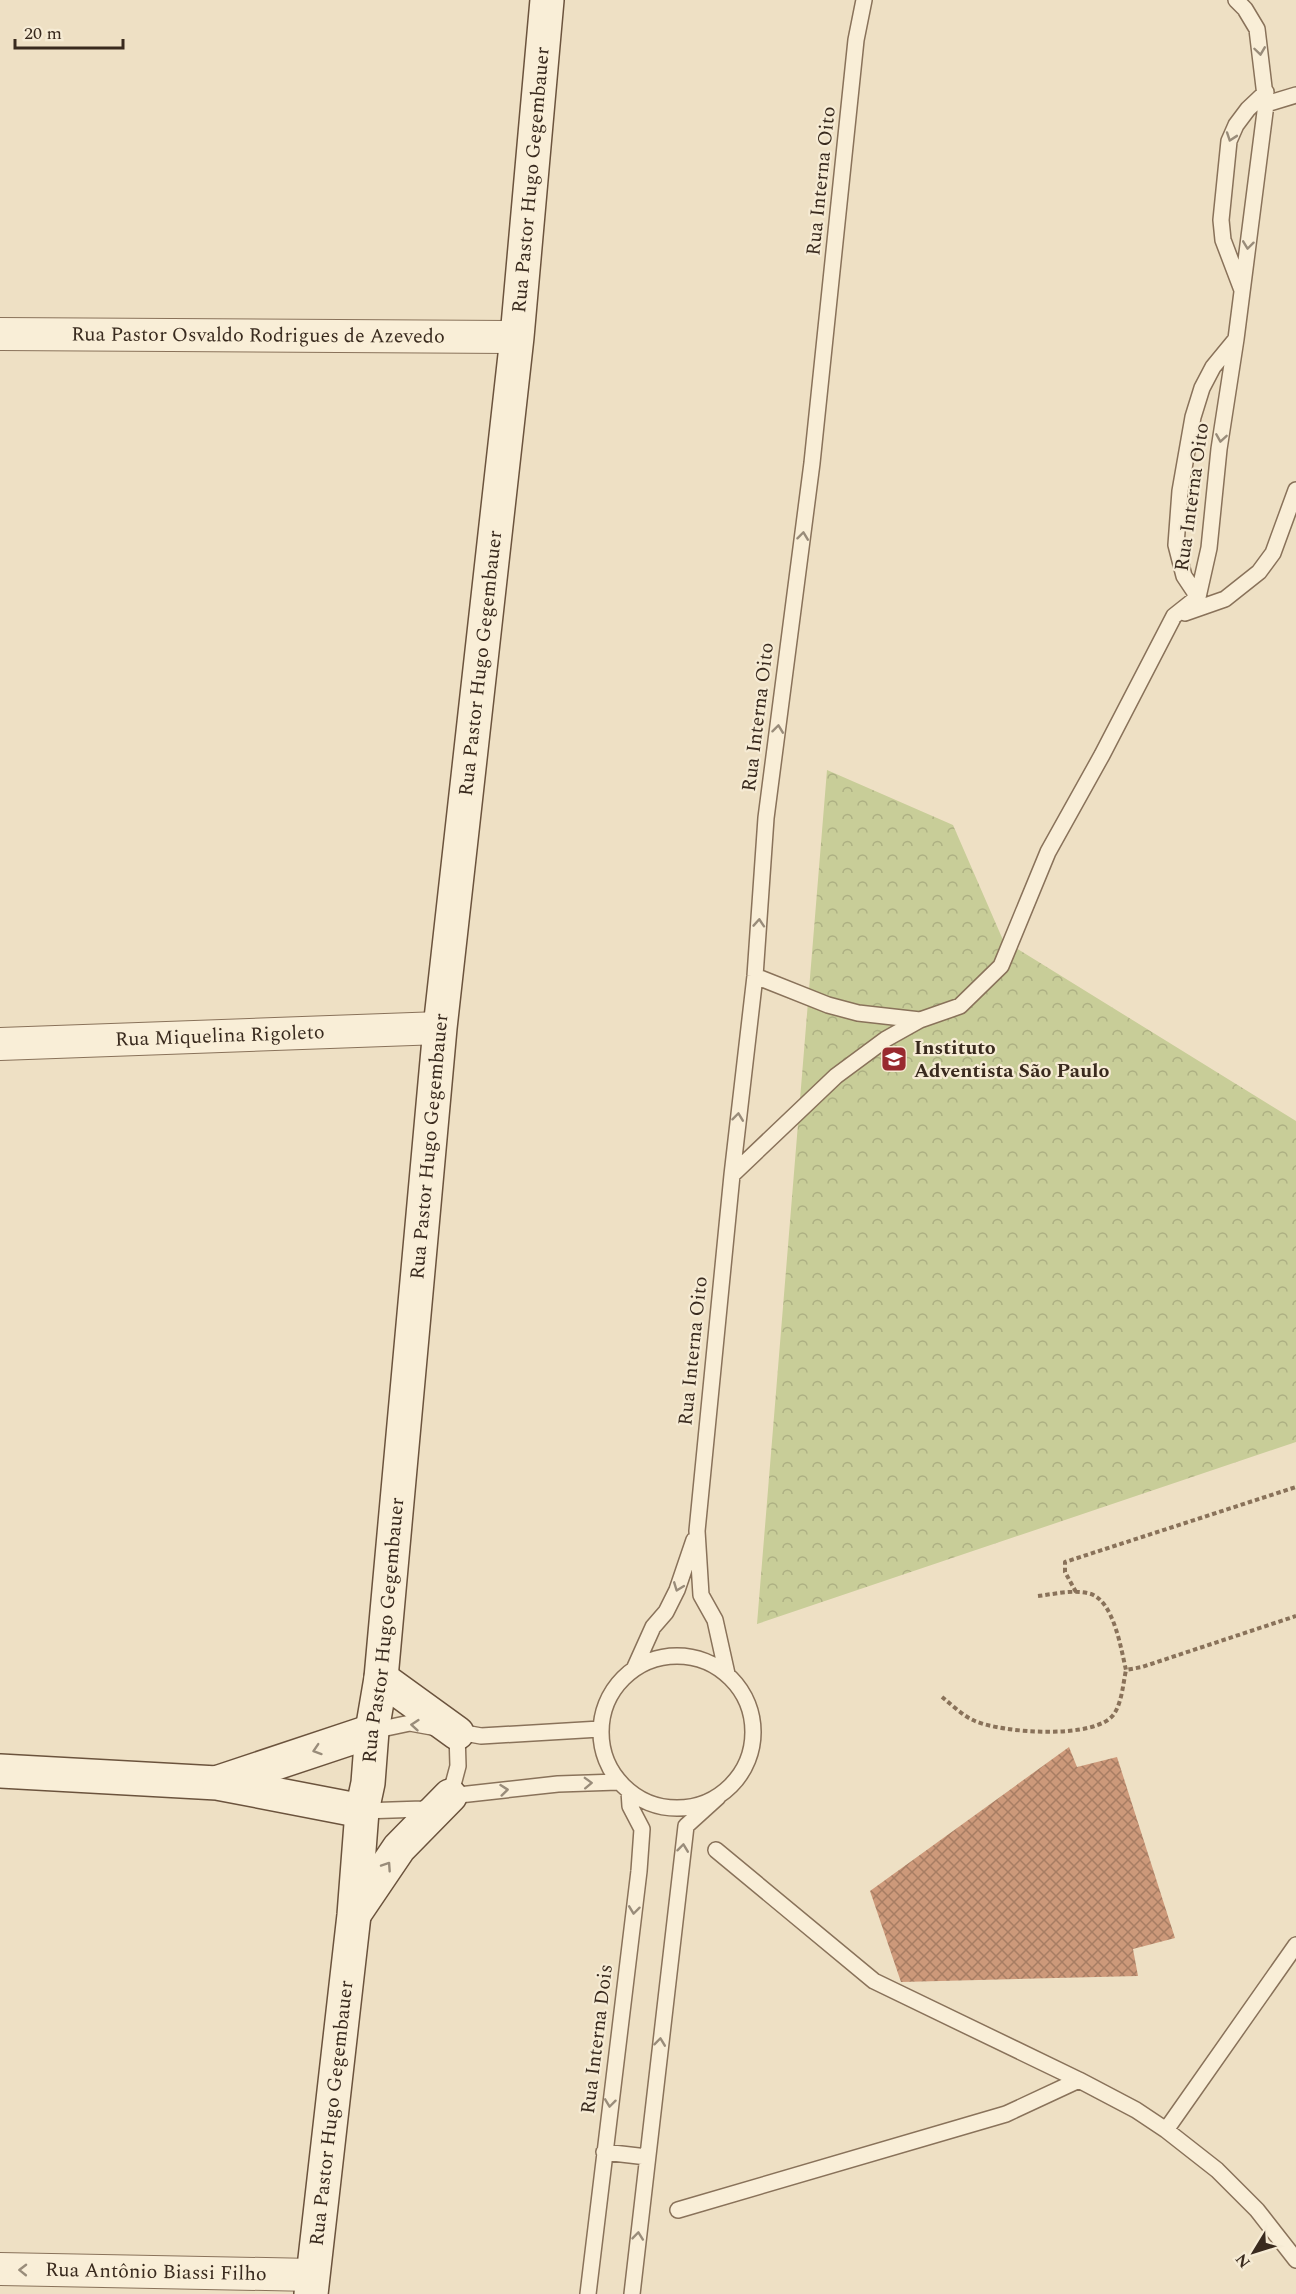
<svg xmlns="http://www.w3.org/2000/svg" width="1296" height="2294" viewBox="0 0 1296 2294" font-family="Spectral,serif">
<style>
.forest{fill:url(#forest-crowns)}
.building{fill:url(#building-cross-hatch)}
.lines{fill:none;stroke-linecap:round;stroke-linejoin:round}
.lane-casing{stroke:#89725a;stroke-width:18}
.street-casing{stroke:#89725a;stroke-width:34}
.secondary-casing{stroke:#6b533d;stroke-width:36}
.path{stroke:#89725a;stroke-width:4;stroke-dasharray:4.5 3;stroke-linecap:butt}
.lane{stroke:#f9eed7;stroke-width:15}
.street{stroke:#f9eed7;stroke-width:32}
.secondary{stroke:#f9eed7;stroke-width:33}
.oneway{stroke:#998c7a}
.labels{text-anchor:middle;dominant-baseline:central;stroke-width:4.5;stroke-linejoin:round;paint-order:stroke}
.street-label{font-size:20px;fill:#392a1e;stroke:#f6ebd4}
.poi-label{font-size:20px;font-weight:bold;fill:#392a1e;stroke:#f6ebd4;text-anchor:start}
</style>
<defs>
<pattern id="forest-crowns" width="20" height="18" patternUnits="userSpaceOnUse" patternTransform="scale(1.5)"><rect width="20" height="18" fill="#c8cd98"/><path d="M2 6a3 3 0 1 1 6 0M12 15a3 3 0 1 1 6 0" fill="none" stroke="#adb083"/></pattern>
<pattern id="building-cross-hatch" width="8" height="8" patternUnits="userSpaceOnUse" patternTransform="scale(1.5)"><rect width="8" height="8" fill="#cd997a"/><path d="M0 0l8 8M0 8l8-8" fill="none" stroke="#a77d63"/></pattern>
</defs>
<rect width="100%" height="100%" fill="#eee0c4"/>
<path class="forest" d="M827,770L953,825L1003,940L1296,1121V1442L757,1624Z"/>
<path class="building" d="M1069,1747L1077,1767L1117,1757L1175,1938L1133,1949L1138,1976L901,1982L870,1891Z"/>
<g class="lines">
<defs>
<path id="lane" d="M1266,104L1296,95
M1242,290L1223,240L1221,220L1229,141L1236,125L1248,109L1266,92
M1198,597L1184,576L1176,545L1180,491L1193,417L1202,388L1213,367L1236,339
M1185,613L1225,599L1259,572L1273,553L1296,490
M755,976L828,1005L858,1013L920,1020
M732,1175L836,1076L886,1039L920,1020L960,1006L1001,966L1048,852L1102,755L1174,616L1198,597L1209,548L1219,449L1236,339L1266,104L1257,29L1245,9L1236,0
M601 1732a76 76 0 1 1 152 0a76 76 0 1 1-152 0Z
M635,1667L653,1627L666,1612L677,1590L694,1540
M727,1674L715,1620L701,1595L697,1531L732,1175L755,976L766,818L812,463L856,40L864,0
M372,1731L410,1723L481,1736L600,1729
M450,1796L458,1766L457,1733
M362,1811L423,1809L450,1796L558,1784L618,1782
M716,1850L874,1981L1079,2080
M1166,2130L1296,1945
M604,2152L647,2157
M678,2210L1006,2114L1079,2080L1136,2110L1166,2130L1217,2170L1257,2210L1296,2260
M588,2294L639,1871L642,1829L630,1806L629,1791
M632,2294L686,1826L718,1797"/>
<g id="street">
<path id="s1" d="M0,334L517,337"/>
<path id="s2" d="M0,1044L440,1028"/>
<path id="s3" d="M0,2269L313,2275"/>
</g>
<g id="secondary">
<path d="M381,1678L457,1733"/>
<path d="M0,1771L217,1783L362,1811"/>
<path d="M219,1782L372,1731"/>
<path d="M355,1913L399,1848L450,1796"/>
<path id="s4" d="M311,2294L354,1915L362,1811L368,1783L372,1731L381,1678L440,1028L517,337L547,0"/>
</g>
</defs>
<use href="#lane" class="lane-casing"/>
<use href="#street" class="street-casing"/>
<use href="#secondary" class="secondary-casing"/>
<path class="path" d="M1076,1592L1065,1572V1562L1296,1487
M1038,1596C1055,1594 1074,1589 1091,1594C1114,1602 1121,1649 1126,1670L1142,1667L1296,1616
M942,1697C952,1705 963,1716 975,1721C1002,1733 1096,1740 1114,1714C1122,1702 1123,1684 1126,1670"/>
<use href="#lane" class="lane"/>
<use href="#street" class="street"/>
<use href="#secondary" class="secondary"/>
</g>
<defs><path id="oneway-chevron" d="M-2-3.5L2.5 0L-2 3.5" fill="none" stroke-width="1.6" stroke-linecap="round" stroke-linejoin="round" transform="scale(1.5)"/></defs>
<g class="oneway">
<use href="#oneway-chevron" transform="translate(1260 51) rotate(82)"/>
<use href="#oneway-chevron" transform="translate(1231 137) rotate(109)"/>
<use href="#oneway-chevron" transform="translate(1248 245) rotate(97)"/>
<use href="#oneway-chevron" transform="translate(1221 438) rotate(99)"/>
<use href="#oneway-chevron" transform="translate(803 536) rotate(-83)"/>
<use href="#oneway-chevron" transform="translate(778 729) rotate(-83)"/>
<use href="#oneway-chevron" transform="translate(759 923) rotate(-86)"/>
<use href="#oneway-chevron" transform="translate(738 1117) rotate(-83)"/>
<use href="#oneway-chevron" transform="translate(678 1587) rotate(111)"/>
<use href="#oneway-chevron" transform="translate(415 1725) rotate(-175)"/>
<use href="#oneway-chevron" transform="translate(317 1750) rotate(162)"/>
<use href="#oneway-chevron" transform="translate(588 1783) rotate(-2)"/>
<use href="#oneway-chevron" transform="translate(504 1790) rotate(-6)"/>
<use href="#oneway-chevron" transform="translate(683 1848) rotate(-83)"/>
<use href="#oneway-chevron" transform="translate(387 1866) rotate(-56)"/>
<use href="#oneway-chevron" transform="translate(634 1910) rotate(97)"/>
<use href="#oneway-chevron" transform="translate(660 2042) rotate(-83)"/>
<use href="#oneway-chevron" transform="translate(610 2103) rotate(97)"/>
<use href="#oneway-chevron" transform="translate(638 2236) rotate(-84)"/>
<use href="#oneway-chevron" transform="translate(23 2270) rotate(-179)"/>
</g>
<defs>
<symbol id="university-square" viewBox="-11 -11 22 22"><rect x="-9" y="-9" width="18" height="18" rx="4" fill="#992a2f" stroke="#f6ebd4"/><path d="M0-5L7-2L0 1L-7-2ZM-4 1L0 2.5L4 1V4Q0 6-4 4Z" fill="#fff"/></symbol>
</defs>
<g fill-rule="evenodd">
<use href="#university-square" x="879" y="1044" width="30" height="30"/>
</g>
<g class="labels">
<g class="street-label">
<text stroke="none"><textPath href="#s4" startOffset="2126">Rua Pastor Hugo Gegembauer</textPath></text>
<text transform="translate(821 181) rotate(-84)">Rua Interna Oito</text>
<text stroke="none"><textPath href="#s1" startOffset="258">Rua Pastor Osvaldo Rodrigues de Azevedo</textPath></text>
<text transform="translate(1192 497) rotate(-82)">Rua Interna Oito</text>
<text stroke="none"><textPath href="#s4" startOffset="1640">Rua Pastor Hugo Gegembauer</textPath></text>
<text transform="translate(758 717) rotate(-83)">Rua Interna Oito</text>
<text stroke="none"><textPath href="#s2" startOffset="220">Rua Miquelina Rigoleto</textPath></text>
<text stroke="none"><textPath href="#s4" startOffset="1154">Rua Pastor Hugo Gegembauer</textPath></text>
<text transform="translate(693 1351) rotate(-84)">Rua Interna Oito</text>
<text stroke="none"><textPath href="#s4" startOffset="668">Rua Pastor Hugo Gegembauer</textPath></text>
<text transform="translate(597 2039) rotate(-83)">Rua Interna Dois</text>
<text stroke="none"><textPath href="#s4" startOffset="182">Rua Pastor Hugo Gegembauer</textPath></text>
<text stroke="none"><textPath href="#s3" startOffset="156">Rua Antônio Biassi Filho</textPath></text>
</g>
<g class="poi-label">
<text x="914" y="1048">Instituto<tspan x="914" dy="23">Adventista São Paulo</tspan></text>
</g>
</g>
<g transform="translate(1254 2252) rotate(232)" stroke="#f6ebd4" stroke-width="4.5" paint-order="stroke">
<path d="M0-4.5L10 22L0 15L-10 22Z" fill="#392a1e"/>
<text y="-9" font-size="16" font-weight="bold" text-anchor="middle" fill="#392a1e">N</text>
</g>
<path d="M15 39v9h108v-9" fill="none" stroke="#392a1e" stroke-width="3"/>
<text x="24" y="39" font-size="18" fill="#392a1e" stroke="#f6ebd4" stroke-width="4.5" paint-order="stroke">20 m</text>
</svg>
